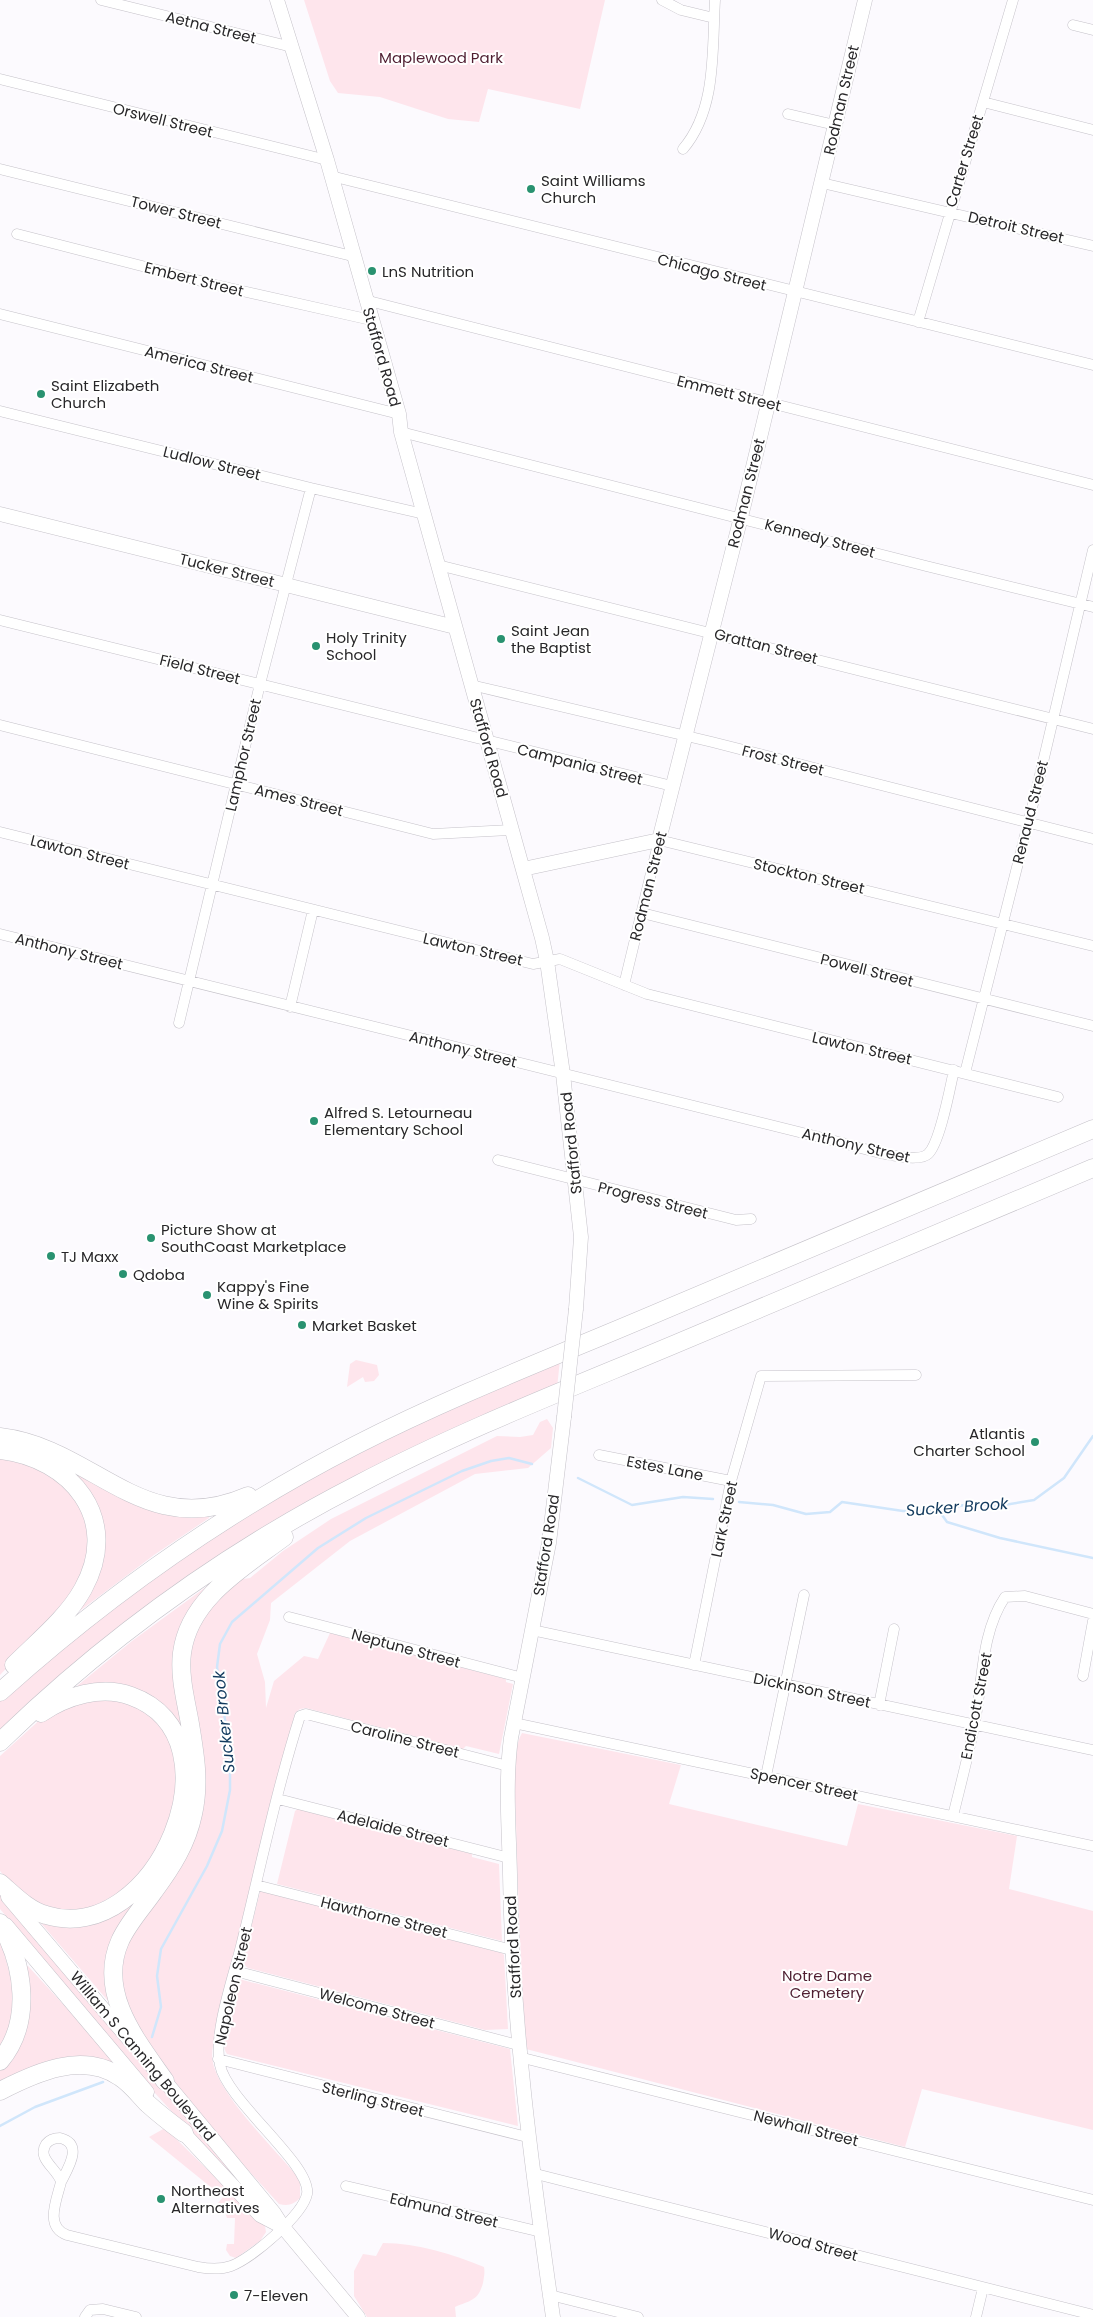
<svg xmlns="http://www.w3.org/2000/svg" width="1093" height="2317" viewBox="0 0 1093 2317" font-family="Poppins,sans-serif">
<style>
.green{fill:#fee5ec}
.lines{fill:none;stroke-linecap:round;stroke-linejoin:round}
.stream{stroke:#d0e6fb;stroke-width:2.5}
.street-casing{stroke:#c5c2c9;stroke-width:11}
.secondary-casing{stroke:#c5c2c9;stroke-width:15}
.highway-casing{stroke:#c5c2c9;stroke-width:19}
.street{stroke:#fff;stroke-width:10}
.secondary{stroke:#fff;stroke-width:14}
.highway{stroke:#fff;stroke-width:18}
.secondary-bridge-casing{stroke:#c5c2c9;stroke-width:15;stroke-linecap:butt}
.secondary-bridge{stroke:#fff;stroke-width:14}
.poi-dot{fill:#299270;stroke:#fff;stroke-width:2}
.labels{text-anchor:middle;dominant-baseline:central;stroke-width:4;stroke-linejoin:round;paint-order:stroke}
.street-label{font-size:15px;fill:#282729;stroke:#fff}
.park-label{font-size:15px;fill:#4f1e31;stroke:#fff}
.poi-label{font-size:15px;fill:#282729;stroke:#fff;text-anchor:start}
.water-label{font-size:16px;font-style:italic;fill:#123a5e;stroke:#fff}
</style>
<rect width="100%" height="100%" fill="#fcfafe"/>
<path class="green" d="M304,0H605L580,109L488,89L479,122L448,119L380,97L338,93L330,81Z
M356,1360L377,1365L379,1375L374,1381L365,1382L363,1377L347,1387L350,1364Z
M560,1360L557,1388L325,1495L0,1734V1700L30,1673L207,1538L356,1452Z
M547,1419L553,1428L551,1448L528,1468L475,1474L350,1541L271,1603L270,1620L257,1654L265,1682L266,1708L274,1681L304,1656L318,1659L330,1633L506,1679V1682L513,1684L499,1754L466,1746L463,1749L306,1708L300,1709L295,1713L215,2036C213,2045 211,2054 213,2063C221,2097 273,2147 296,2175L300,2183V2198C293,2205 288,2206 279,2204L229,2149L152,2054L134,2028L120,1985L122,1950L179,1865L187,1655L200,1619L237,1580L250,1578L283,1551L331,1519L497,1436L520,1437L533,1435L540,1422Z
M0,1455L52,1471L87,1512L90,1557L63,1609L0,1675Z
M63,1462L208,1514L209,1518L154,1555L77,1613L75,1611L101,1550Z
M210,1584L186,1624L189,1744L167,1714L78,1690L77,1686L132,1641Z
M101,1696L149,1709L178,1755L174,1822L132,1886L83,1912L44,1910L10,1883L0,1871V1756L44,1716Z
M522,1733L681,1765L669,1804L847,1846L858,1804L1017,1836L1009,1889L1093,1911V2130L922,2089L905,2147L526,2049C521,1974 518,1899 516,1824C516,1800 510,1753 522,1733Z
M298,1809L472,1854V1857L499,1864L502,1941L277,1884L295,1811Z
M144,1888L125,1923L113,2000L109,2002L40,1922L42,1918L48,1921Z
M262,1891L502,1953L504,1955L508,2029L485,2030L248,1968L242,1963L260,1892Z
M0,1895L235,2175L231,2177L154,2092L0,1909Z
M0,1937L18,2006L0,2054Z
M28,1966L118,2064L106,2065L0,2086V2070L25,1967Z
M239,1979L510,2049L518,2126L227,2054C217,2042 235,1995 239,1979Z
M165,2128L265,2226L266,2232L260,2241L236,2258L230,2256L226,2250L227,2244H234L235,2218H227L225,2212L218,2203L223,2197L149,2137Z
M383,2243C418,2243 452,2254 484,2267C485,2273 484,2277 483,2283C478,2301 471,2300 455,2307L456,2317H367L354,2296V2271L363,2254L376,2256Z"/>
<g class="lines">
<path class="stream" d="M578,1478L632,1505L683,1497L713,1499
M739,1502L773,1505L806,1514L830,1512L842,1502L903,1511H939L972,1503L998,1506L1034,1500L1064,1478L1093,1436
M940,1512L947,1522L1000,1538L1093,1558
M152,2037L161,2007L157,1976L161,1949L207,1866L222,1831L230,1790V1753L217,1667L220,1644L232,1622L318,1548L366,1518L462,1471L491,1461L509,1458L532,1464
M0,2126L35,2107L103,2082"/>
<defs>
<path id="street" d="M101,0L292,47
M662,0L681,10L714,18
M1073,25L1093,30
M0,79L327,160
M983,102L1093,130
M788,114L835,125
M683,149C717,109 712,50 715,0
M0,169L352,256
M331,176L1093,365
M822,183L1093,246
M17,234L216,285L371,320
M365,300L1093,485
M0,314L399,414
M918,322L1013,0
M0,411L311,488L424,514
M401,432L926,566L1093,607
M438,565L1093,729
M0,620L672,786
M471,685L712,742L1093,839
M0,725L433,834L512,830
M0,832L533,964L560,959L647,994L1058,1097
M642,913L1093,1026
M0,934L839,1142C856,1146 915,1166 928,1154C940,1143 950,1088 954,1070
M624,985L659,840L1093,946
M290,1007L313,910
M179,1023L260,684L311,488
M965,1073L1035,796L1093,550
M498,1160L736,1220L751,1219
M599,1455L731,1481
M289,1617L523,1678
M532,1630L1093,1750
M694,1665L731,1481L761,1376L916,1375
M1083,1676L1093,1621
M879,1705L894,1629
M514,1723L1093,1846
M766,1776L804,1595
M278,1799L509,1858
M953,1816C960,1787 968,1757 974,1727C983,1685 980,1634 1005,1597L1025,1596L1093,1614
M256,1885L512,1950
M235,1971L518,2045
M519,2057L1093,2200
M218,2059L527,2137
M60,2138C84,2144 68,2168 61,2182C58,2169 36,2159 46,2144C50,2139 55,2138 60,2138Z
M532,2173L1093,2315
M61,2182C57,2199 44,2227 67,2235L198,2267C209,2269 220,2270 231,2266C251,2259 303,2215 307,2194C312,2165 227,2101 220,2065C213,2034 233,1978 241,1946C260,1870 276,1791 300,1716L306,1714L508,1766
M346,2186L541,2232
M550,2295L638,2317
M85,2317L90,2310L103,2309L136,2317
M976,2317L983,2288"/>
<path id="secondary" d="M277,0L327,160L399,414L401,432L542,938L547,961L563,1074L581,1237L576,1309
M0,514L455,627
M523,869L659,840L741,517L865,0
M8,1897L132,2043
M6,1925L147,2092
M159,2074L274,2213L283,2227L358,2317
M178,2127L260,2215L283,2227
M553,2317C532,2170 512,2023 510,1874C509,1829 505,1783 511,1738L549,1543L564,1417"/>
<path id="highway" d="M0,1437C95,1448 142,1542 248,1496
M0,1450C71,1458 122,1519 83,1589C67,1618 37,1642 14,1665
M0,1692C108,1595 227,1511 356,1445C456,1394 561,1354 664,1310C807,1250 950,1190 1093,1129
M0,1742C106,1639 228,1551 359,1484C460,1431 568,1389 673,1345C813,1286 953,1227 1093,1168
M0,1883C14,1895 28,1910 46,1915C156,1949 246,1737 131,1696C101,1685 66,1696 41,1713
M0,1923C24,1964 33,2022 0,2061
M165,2081C137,2041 97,1993 120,1941C128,1923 143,1907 154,1891C172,1867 187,1843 193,1814C200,1783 195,1754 190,1724C186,1701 179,1676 182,1653C189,1598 244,1567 284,1537
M0,2091C35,2073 82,2051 120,2077C131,2084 139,2095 148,2104C159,2114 172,2124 184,2133"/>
</defs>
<use href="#street" class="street-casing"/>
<use href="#secondary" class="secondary-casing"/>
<use href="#highway" class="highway-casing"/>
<use href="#street" class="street"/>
<use href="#secondary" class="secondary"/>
<use href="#highway" class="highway"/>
<defs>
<path id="secondary-bridge" d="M564,1417L576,1309"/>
</defs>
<use href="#secondary-bridge" class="secondary-bridge-casing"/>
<use href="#secondary-bridge" class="secondary-bridge"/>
</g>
<g class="poi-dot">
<circle cx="531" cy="189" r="5"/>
<circle cx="372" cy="271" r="5"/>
<circle cx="41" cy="394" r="5"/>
<circle cx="501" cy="639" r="5"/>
<circle cx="316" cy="646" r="5"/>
<circle cx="314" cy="1121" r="5"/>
<circle cx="151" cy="1238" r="5"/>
<circle cx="51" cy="1256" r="5"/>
<circle cx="123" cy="1274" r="5"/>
<circle cx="207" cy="1295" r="5"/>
<circle cx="302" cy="1325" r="5"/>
<circle cx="1035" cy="1442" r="5"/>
<circle cx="161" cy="2199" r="5"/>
<circle cx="234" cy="2295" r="5"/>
</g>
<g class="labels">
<g class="street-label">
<text transform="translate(211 27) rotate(14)">Aetna Street</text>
<text transform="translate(841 100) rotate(-77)">Rodman Street</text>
<text transform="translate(163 120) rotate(14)">Orswell Street</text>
<text transform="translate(964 161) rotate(-73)">Carter Street</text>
<text transform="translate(176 212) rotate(14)">Tower Street</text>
<text transform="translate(1016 227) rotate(13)">Detroit Street</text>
<text transform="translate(712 272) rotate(14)">Chicago Street</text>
<text transform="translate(194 279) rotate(14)">Embert Street</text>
<text transform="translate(382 357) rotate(74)">Stafford Road</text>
<text transform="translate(199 364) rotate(14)">America Street</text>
<text transform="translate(729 393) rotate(14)">Emmett Street</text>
<text transform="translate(212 463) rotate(14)">Ludlow Street</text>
<text transform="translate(746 493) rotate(-76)">Rodman Street</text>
<text transform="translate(820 538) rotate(15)">Kennedy Street</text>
<text transform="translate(227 570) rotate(14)">Tucker Street</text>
<text transform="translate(766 646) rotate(14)">Grattan Street</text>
<text transform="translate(200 669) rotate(14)">Field Street</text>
<text transform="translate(489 748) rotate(74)">Stafford Road</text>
<text transform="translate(243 755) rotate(-77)">Lamphor Street</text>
<text transform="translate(783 760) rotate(14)">Frost Street</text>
<text transform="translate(580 764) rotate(14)">Campania Street</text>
<text transform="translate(299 800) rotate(14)">Ames Street</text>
<text transform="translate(1030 812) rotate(-76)">Renaud Street</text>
<text transform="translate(80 852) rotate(14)">Lawton Street</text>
<text transform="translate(809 876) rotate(13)">Stockton Street</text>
<text transform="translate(648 886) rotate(-76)">Rodman Street</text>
<text transform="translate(473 949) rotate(13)">Lawton Street</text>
<text transform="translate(69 951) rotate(14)">Anthony Street</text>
<text transform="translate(867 970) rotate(14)">Powell Street</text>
<text transform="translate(862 1048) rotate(13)">Lawton Street</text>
<text transform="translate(463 1049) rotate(14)">Anthony Street</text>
<text transform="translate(571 1143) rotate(-96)">Stafford Road</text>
<text transform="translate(856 1145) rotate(13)">Anthony Street</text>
<text transform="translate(653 1200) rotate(14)">Progress Street</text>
<text transform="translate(665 1468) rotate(11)">Estes Lane</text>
<text transform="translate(724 1519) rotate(-78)">Lark Street</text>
<text transform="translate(546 1545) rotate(-81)">Stafford Road</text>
<text transform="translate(406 1648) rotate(15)">Neptune Street</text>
<text transform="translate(812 1690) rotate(12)">Dickinson Street</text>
<text transform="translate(976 1706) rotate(-79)">Endicott Street</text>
<text transform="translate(405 1739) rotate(14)">Caroline Street</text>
<text transform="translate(804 1784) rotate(12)">Spencer Street</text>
<text transform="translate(393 1828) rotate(14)">Adelaide Street</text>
<text transform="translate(384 1917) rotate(14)">Hawthorne Street</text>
<text transform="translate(513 1947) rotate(-93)">Stafford Road</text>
<text transform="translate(233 1986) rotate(-77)">Napoleon Street</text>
<text transform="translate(377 2008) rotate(15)">Welcome Street</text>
<text transform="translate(143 2056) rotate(50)">William S Canning Boulevard</text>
<text transform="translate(373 2099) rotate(14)">Sterling Street</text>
<text transform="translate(806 2128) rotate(14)">Newhall Street</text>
<text transform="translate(444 2210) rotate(13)">Edmund Street</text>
<text transform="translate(813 2244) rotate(15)">Wood Street</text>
</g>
<g class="park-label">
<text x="441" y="57">Maplewood Park</text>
<text x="827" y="1975">Notre Dame<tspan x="827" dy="17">Cemetery</tspan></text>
</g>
<g class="poi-label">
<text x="541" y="180">Saint Williams<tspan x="541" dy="17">Church</tspan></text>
<text x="382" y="271">LnS Nutrition</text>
<text x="51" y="385">Saint Elizabeth<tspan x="51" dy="17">Church</tspan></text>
<text x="511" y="630">Saint Jean<tspan x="511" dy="17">the Baptist</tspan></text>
<text x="326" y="637">Holy Trinity<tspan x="326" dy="17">School</tspan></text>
<text x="324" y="1112">Alfred S. Letourneau<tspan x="324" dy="17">Elementary School</tspan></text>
<text x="161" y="1229">Picture Show at<tspan x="161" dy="17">SouthCoast Marketplace</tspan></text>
<text x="61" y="1256">TJ Maxx</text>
<text x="133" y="1274">Qdoba</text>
<text x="217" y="1286">Kappy's Fine<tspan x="217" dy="17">Wine &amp; Spirits</tspan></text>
<text x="312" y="1325">Market Basket</text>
<text x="1025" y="1433" text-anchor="end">Atlantis<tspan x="1025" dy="17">Charter School</tspan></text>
<text x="171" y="2190">Northeast<tspan x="171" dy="17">Alternatives</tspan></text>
<text x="244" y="2295">7-Eleven</text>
</g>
<g class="water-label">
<text transform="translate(957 1507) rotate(-4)">Sucker Brook</text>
<text transform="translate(224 1722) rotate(-96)">Sucker Brook</text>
</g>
</g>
</svg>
